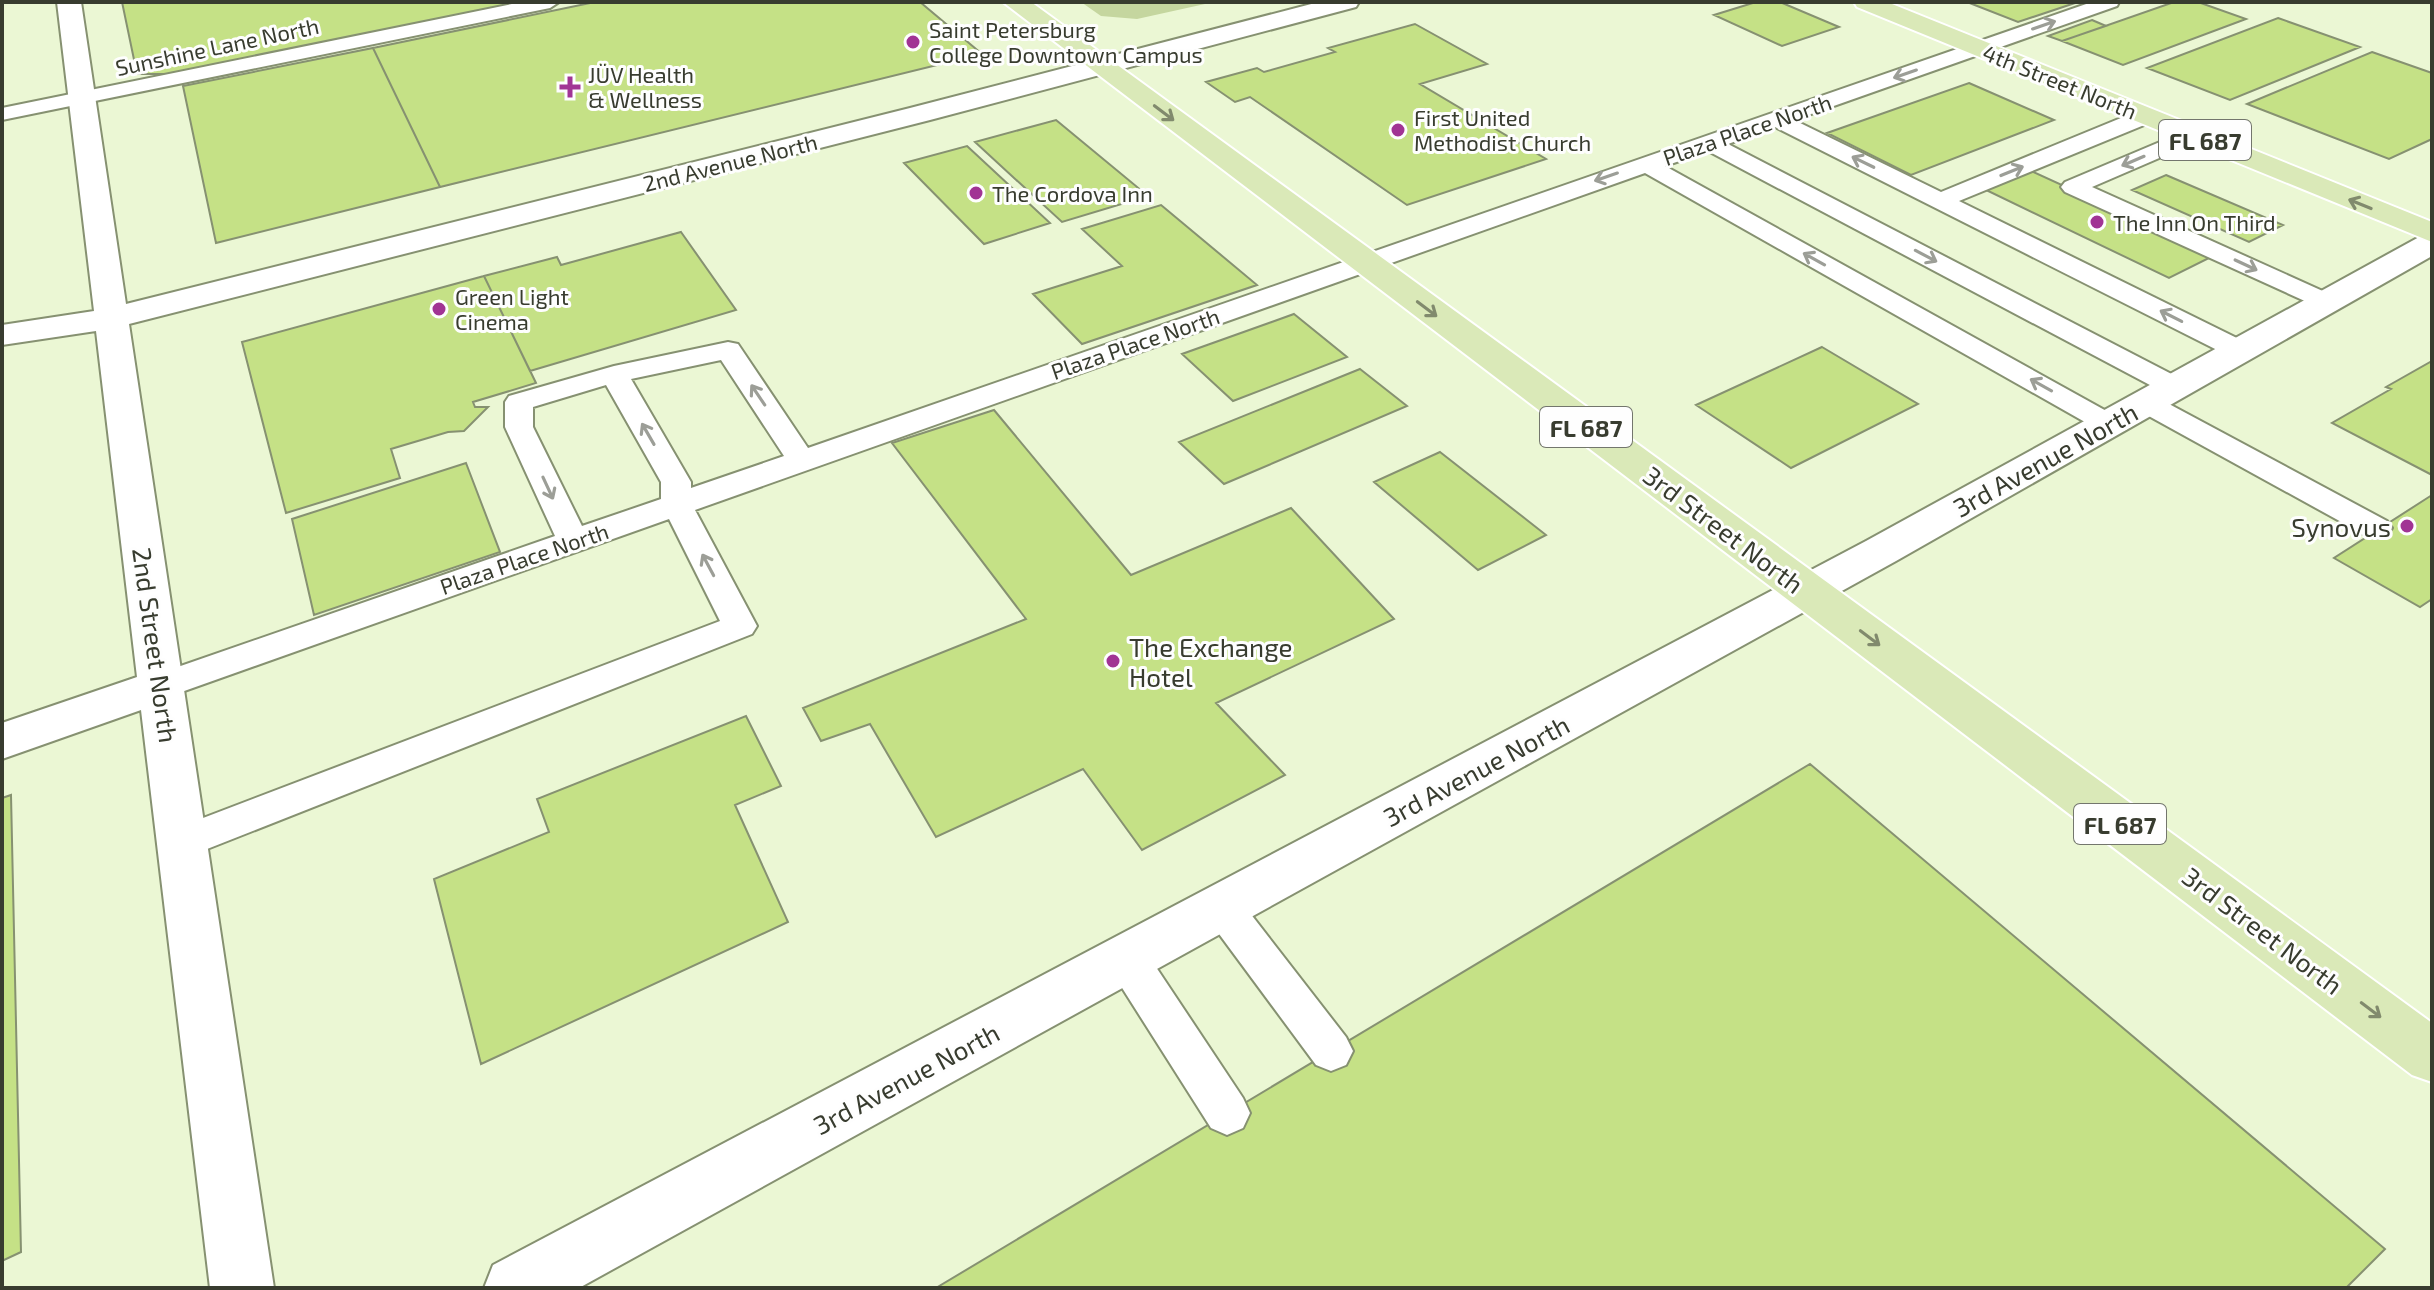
<svg xmlns="http://www.w3.org/2000/svg" width="2434" height="1290" viewBox="0 0 2434 1290" font-family="'Exo 2',sans-serif">
<style>
.green{fill:#c5d69f}
.building{fill:#c5e186;stroke:#869171;stroke-width:2}
.lines{fill:none;stroke-linecap:round;stroke-linejoin:round}
.lane-casing{stroke:#869171;stroke-width:4}
.street-casing{stroke:#869171;stroke-width:4}
.primary-casing{stroke:#fff;stroke-width:4}
.lane{fill:#fff;fill-rule:evenodd}
.street{fill:#fff;fill-rule:evenodd}
.primary{fill:#dae9b8;fill-rule:evenodd}
.oneway{stroke:#9c9e97}
.oneway2{stroke:#818a6d}
.poi-dot{fill:#a13494;stroke:#fefefe;stroke-width:3}
.labels{text-anchor:middle;dominant-baseline:central;stroke-width:6;stroke-linejoin:round;paint-order:stroke}
.far-poi-label{font-size:22px;fill:#383c2f;stroke:#fefefe;text-anchor:start}
.far-street-label{font-size:22px;fill:#383c2f;stroke:#fefefe}
.shield{fill:#fefefe;stroke:#73766d;stroke-width:2}
.shield-label{font-size:24px;font-weight:bold;fill:#383c2f}
.street-label{font-size:26px;fill:#383c2f;stroke:#fefefe}
.poi-label{font-size:26px;fill:#383c2f;stroke:#fefefe;text-anchor:end}
</style>
<rect width="100%" height="100%" fill="#ebf7d4"/>
<path class="green" d="M1081,2H1214L1137,19L1101,16Z"/>
<path class="building" d="M122,2H525L168,74H137Z
M595,2H920L982,54L440,187L373,48Z
M1756,2H1780L1839,27L1782,46L1714,15Z
M1967,2H2078L2018,22Z
M2174,2H2198L2246,19L2123,65L2062,41Z
M2278,18L2360,47L2230,100L2147,68Z
M2092,20L2106,26L2062,41L2048,36Z
M1415,24L1487,64L1420,84L1546,159L1407,205L1250,97L1235,102L1206,82L1257,68L1264,72L1335,52L1328,48Z
M373,48L440,187L216,243L183,86Z
M2372,52L2432,73V139L2389,159L2247,104Z
M1969,83L2054,120L1911,175L1827,133Z
M1056,120L1148,196L1062,222L975,142Z
M967,146L1050,223L984,244L904,163Z
M2027,169L2215,255L2169,278L1982,188Z
M2166,175L2283,225L2249,242L2132,190Z
M1161,205L1257,285L1082,344L1033,294L1122,266L1082,229Z
M681,232L736,310L530,371L484,276L557,257L561,265Z
M484,276L536,383L473,402L475,407H488L464,431L448,432L391,449L400,478L286,513L242,342Z
M1294,314L1347,357L1233,401L1182,354Z
M1822,347L1918,404L1791,468L1696,405Z
M2432,361V475L2332,423L2391,389L2386,387Z
M1360,369L1407,406L1224,484L1179,442Z
M994,410L1131,575L1291,508L1394,619L1216,703L1285,775L1142,850L1083,769L936,837L870,724L821,741L803,708L1026,619L892,443Z
M1440,452L1546,535L1478,570L1374,482Z
M466,463L500,552L314,615L292,519Z
M2432,495V599L2420,607L2334,558Z
M746,716L781,786L735,805L788,922L481,1064L434,879L549,832L537,799Z
M1810,764L2385,1249L2346,1288H936Z
M11,795L21,1252L2,1261V798Z"/>
<g class="lines">
<defs>
<path id="lane" d="M522,2H559L550,8L2,120V108Z
M2092,2H2119L2117,6L1794,120L1941,192L2138,111H2154L2157,116L2154,121L1959,201L2251,345L2254,351L2251,357H2231L1775,127L1728,144L2185,381L2189,387L2185,393L2175,395L2165,393L1708,151L1665,166L2119,418L2123,424L2119,430L2109,433L2099,430L1645,173L695,510L757,626L752,634L197,853L183,858L169,853L164,842L169,831L720,621L669,519L173,695L161,699L149,695L144,686L149,677L555,536L505,427V402L509,396L614,366L728,342L738,344L808,448ZM721,360L784,456L691,488V482L631,379ZM606,385L661,482V499L582,526L533,427V407Z
M2193,128L2204,135L2201,140L2092,187L2336,297L2340,302L2336,307H2318L2065,192L2061,187L2065,182Z
M2146,395L2156,397L2387,521L2392,528L2387,535L2376,538L2365,535L2136,409L2132,403L2136,397Z
M1222,890L1236,895L1346,1037L1353,1051L1346,1065L1331,1071L1316,1065L1208,919L1202,907L1208,895Z
M1127,941L1142,946L1243,1098L1250,1113L1243,1128L1227,1135L1211,1128L1112,972L1106,959L1112,946Z"/>
<path id="street" d="M57,2H81L126,304L910,108L1319,2H1359L1356,7L930,120L129,324L274,1288H210L141,710L2,759V723L137,677L96,331L2,345V325L94,311Z
M2432,234V256L1896,561L579,1288H484L493,1265L1866,541L2421,236Z"/>
<path id="primary" d="M1003,2H1031L2432,1023V1082L2412,1075Z
M1854,2H1887L2432,222V242L1857,7Z"/>
</defs>
<use href="#lane" class="lane-casing"/>
<use href="#street" class="street-casing"/>
<use href="#primary" class="primary-casing"/>
<use href="#lane" class="lane"/>
<use href="#street" class="street"/>
<use href="#primary" class="primary"/>
</g>
<defs><path id="oneway-shaft" d="M-6 0H5M1.5-3L5.5 0L1.5 3" fill="none" stroke-width="1.6" stroke-linecap="round" stroke-linejoin="round" transform="scale(2)"/></defs>
<g class="oneway">
<use href="#oneway-shaft" transform="translate(2044 25) rotate(-19)"/>
<use href="#oneway-shaft" transform="translate(1905 74) rotate(161)"/>
<use href="#oneway-shaft" transform="translate(2133 161) rotate(157)"/>
<use href="#oneway-shaft" transform="translate(1863 162) rotate(-154)"/>
<use href="#oneway-shaft" transform="translate(2012 171) rotate(-22)"/>
<use href="#oneway-shaft" transform="translate(1606 177) rotate(161)"/>
<use href="#oneway-shaft" transform="translate(1926 256) rotate(28)"/>
<use href="#oneway-shaft" transform="translate(1814 259) rotate(-151)"/>
<use href="#oneway-shaft" transform="translate(2246 265) rotate(25)"/>
<use href="#oneway-shaft" transform="translate(2171 316) rotate(-153)"/>
<use href="#oneway-shaft" transform="translate(2041 385) rotate(-151)"/>
<use href="#oneway-shaft" transform="translate(758 395) rotate(-124)"/>
<use href="#oneway-shaft" transform="translate(648 434) rotate(-120)"/>
<use href="#oneway-shaft" transform="translate(548 488) rotate(65)"/>
<use href="#oneway-shaft" transform="translate(708 565) rotate(-118)"/>
</g>
<g class="oneway2">
<use href="#oneway-shaft" transform="translate(1164 113) rotate(37)"/>
<use href="#oneway-shaft" transform="translate(2360 204) rotate(-158)"/>
<use href="#oneway-shaft" transform="translate(1427 309) rotate(37)"/>
<use href="#oneway-shaft" transform="translate(1870 638) rotate(37)"/>
<use href="#oneway-shaft" transform="translate(2371 1010) rotate(37)"/>
</g>
<g class="poi-dot">
<circle cx="913" cy="42" r="8"/>
<path d="M566 75h8v8h8v8h-8v8h-8v-8h-8v-8h8z"/>
<circle cx="1398" cy="130" r="8"/>
<circle cx="976" cy="193" r="8"/>
<circle cx="2097" cy="222" r="8"/>
<circle cx="439" cy="309" r="8"/>
<circle cx="2407" cy="526" r="8"/>
<circle cx="1113" cy="661" r="8"/>
</g>
<g class="labels">
<g class="far-poi-label">
<text x="929" y="29">Saint Petersburg<tspan x="929" dy="25">College Downtown Campus</tspan></text>
<text x="588" y="74">JÜV Health<tspan x="588" dy="25">&amp; Wellness</tspan></text>
<text x="1414" y="117">First United<tspan x="1414" dy="25">Methodist Church</tspan></text>
<text x="992" y="193">The Cordova Inn</text>
<text x="2113" y="222">The Inn On Third</text>
<text x="455" y="296">Green Light<tspan x="455" dy="25">Cinema</tspan></text>
</g>
<g class="far-street-label">
<text transform="translate(217 46) rotate(-12)">Sunshine Lane North</text>
<text transform="translate(2060 81) rotate(22)">4th Street North</text>
<text transform="translate(1747 129) rotate(-19)">Plaza Place North</text>
<text transform="translate(730 162) rotate(-14)">2nd Avenue North</text>
<text transform="translate(1135 343) rotate(-19)">Plaza Place North</text>
<text transform="translate(524 558) rotate(-19)">Plaza Place North</text>
</g>
<g class="shield">
<rect x="2159" y="120" width="92" height="40" rx="6"/>
<rect x="1540" y="407" width="92" height="40" rx="6"/>
<rect x="2074" y="804" width="92" height="40" rx="6"/>
</g>
<g class="shield-label">
<text x="2205" y="140">FL 687</text>
<text x="1586" y="427">FL 687</text>
<text x="2120" y="824">FL 687</text>
</g>
<g class="street-label">
<text transform="translate(2045 459) rotate(-29)">3rd Avenue North</text>
<text transform="translate(1724 529) rotate(37)">3rd Street North</text>
<text transform="translate(156 645) rotate(82)">2nd Street North</text>
<text transform="translate(1476 770) rotate(-28)">3rd Avenue North</text>
<text transform="translate(2263 930) rotate(37)">3rd Street North</text>
<text transform="translate(906 1078) rotate(-28)">3rd Avenue North</text>
</g>
<g class="poi-label">
<text x="2391" y="526">Synovus</text>
<text x="1129" y="646" text-anchor="start">The Exchange<tspan x="1129" dy="30">Hotel</tspan></text>
</g>
</g>
<rect width="2434" height="1290" fill="none" stroke="#383c2f" stroke-width="8"/>
</svg>
